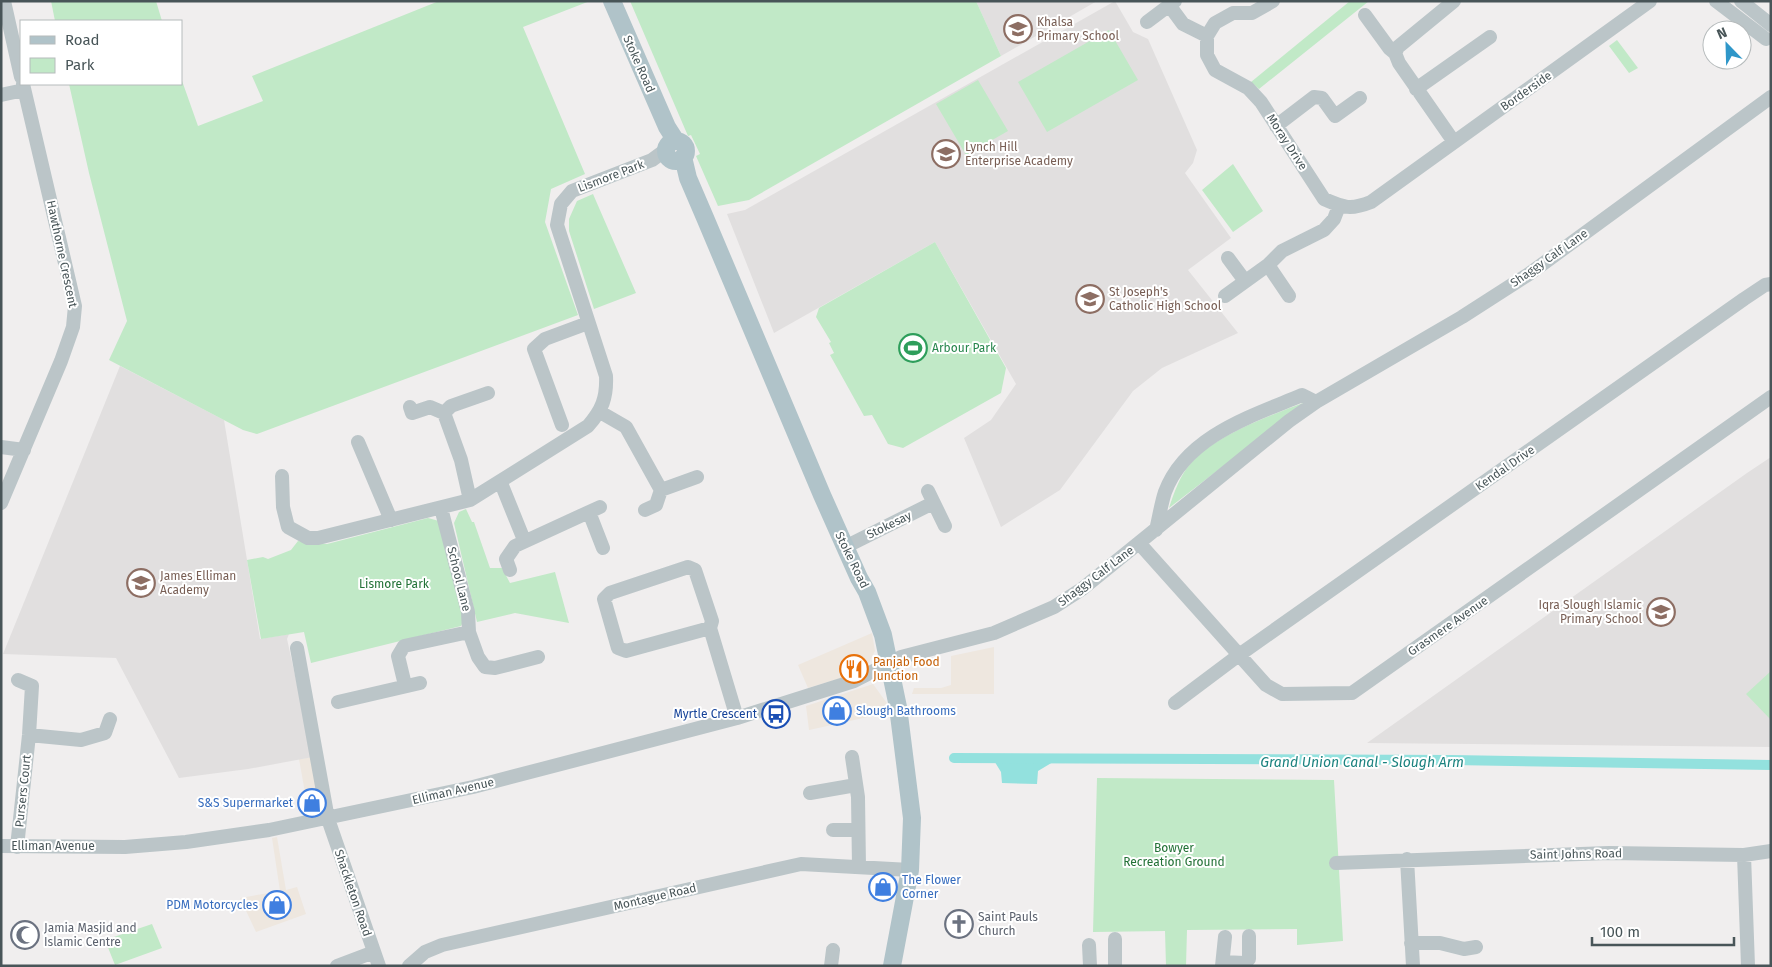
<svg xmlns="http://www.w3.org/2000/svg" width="1772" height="967" viewBox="0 0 1772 967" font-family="'Fira Sans',sans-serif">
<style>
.commercial{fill:#eee7df}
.education{fill:#e1dfdf}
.green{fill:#c1e9c7}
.water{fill:#93e1de}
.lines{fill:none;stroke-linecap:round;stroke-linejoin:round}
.canal{stroke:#93e1de;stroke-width:10}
.minor{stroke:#bbc5c8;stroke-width:14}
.major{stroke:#b0c3c9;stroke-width:18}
.labels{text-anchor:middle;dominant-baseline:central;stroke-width:4;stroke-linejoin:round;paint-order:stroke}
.education-label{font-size:12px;fill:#785e54;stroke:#fff;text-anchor:start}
.street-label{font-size:12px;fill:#485558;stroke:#fff}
.leisure-label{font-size:12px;fill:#27864d;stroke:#fff;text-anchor:start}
.park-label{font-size:12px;fill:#227136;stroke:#fff}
.food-label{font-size:12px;fill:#c56008;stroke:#fff;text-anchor:start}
.shop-label{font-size:12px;fill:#366cbe;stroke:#fff;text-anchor:start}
.transit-label{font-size:12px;fill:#164399;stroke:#fff;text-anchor:end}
.worship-label{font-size:12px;fill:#5b616d;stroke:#fff;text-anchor:start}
.water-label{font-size:14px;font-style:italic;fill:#1b827f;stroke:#fff}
</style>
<rect width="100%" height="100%" fill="#f0eeee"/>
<path class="commercial" d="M872,633L875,651L867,666L841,678L808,688L798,665Z
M994,647V694H912L914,688H941L951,685V656Z
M873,684L889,706L890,712L809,730L806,706Z
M313,757L324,812L309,815L299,759Z
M277,837L286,890L297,887L306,914L256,932L240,898L280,891L272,838Z"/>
<path class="education" d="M976,1H1097L1001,56Z
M1115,1L1133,32L1148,39L1197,150L1193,163L1185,173L1231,238L1188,270L1238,333L1162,368L1133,391L1060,490L1001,527L964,438L991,420L1016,384L935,242L774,333L727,214L745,210Z
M120,366L224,420L260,639L289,634L287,639L313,757L248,769L179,778L116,658L3,654Z
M1771,457V747L1367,743L1747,473Z"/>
<path class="green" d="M51,1H156L162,21H55Z
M439,1H590L523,27L585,174L551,189L545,222L578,315L257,434L243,430L109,360L127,321L89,173L69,84H181V78L198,126L263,101L252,76Z
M630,1H976L1001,56L749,200L718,206L696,156L700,154L691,135L688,136Z
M1350,1H1369L1259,89L1251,82Z
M1109,30L1138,80L1047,132L1018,82Z
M1617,40L1638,68L1629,73L1609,46Z
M978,80L1008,131L966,155L936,104Z
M1233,164L1263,211L1233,232L1202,190Z
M593,194L636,293L594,309L569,231V219L577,201Z
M935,242L1006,368L1001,393L903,448L888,444L872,415L864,416L830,355L834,353L829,343L831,342L816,317L819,308Z
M1306,402L1169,508C1174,493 1180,475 1191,463C1215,435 1271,415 1306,402Z
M466,509L472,522H474L490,568H502L510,583L555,572L569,623L515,613L477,622L454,523L459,512Z
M428,518L439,521L465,618L461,626L311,663L304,632L261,639L247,560L263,557L268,559L291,550L298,541L327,544Z
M1771,671V720L1746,694Z
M1097,778L1334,780L1343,941L1297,945V929L1187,930L1186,966H1166L1165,931L1093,932Z
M152,924L162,948L115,965L105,940Z"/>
<path class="water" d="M993,759H1058L1038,771L1037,784L1002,783L1001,772Z"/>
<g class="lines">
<path class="canal" d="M954,758L1452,760L1771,765"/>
<path class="minor" d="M4,1L21,77
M1273,1L1252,13H1233L1215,23L1207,36V55L1215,70L1248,88L1261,102L1324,199C1344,208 1351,210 1371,202L1650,1
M1716,1L1766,39
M1741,1L1771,25
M1169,5L1183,24L1207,36
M1365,15L1389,48L1395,53
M1147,22L1175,1
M1416,89L1490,37
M1,95L24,90
M1276,126L1314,97L1322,98L1335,116L1360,98
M1454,142L1399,63L1395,53L1398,47L1454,1
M1228,258L1245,281
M1268,265L1289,296
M1225,296L1268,265L1282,251L1324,230L1334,219L1339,206
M410,407L412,413L430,407L444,413L461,460L470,500
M600,412L626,427L661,490L656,505L645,510
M444,413L451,406L488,393
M562,425L534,349L545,339L588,323
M358,442L391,520
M1,447L24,450
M282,476L283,507L288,527L308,538H318L470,500L588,426C602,410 607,398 606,376L557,225L561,204L572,191L652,160L667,149
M501,483L524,540
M661,490L697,477
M928,491L945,526
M1,503L61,361L73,327L75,306L23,84
M441,508L468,612L469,632L478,657L485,667L495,668L538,657
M589,512L603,548
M1156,530C1159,518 1161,504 1165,492C1186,436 1252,416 1302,395L1316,402
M1139,543L1266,685L1282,694L1352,693L1771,397
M845,547L933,503
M510,570L506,559L515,546L600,507
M710,628L626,651L618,648L604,599L610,593L688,567L695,570L712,621L710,628L737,718
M297,648L328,819L379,966
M405,685L398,656L404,646L469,632
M338,702L420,683
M1175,703L1239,655L1744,299L1765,285L1771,284
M29,735L81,740L105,733L110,719
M852,757L858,797L859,867
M810,793L856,785
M833,830H858
M1,846L125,847L186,842L269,830L473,787L737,718L854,681L901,657L994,633L1054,607L1082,589L1289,421L1316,402L1462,317L1529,274L1771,97
M17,847L29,735L32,686L18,680
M1744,855L1748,966
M1407,859L1413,966
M1336,863L1609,853L1744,855L1771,851
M1411,943H1440L1464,949L1476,947
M1089,945L1090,966
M1223,962L1244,963L1249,959V936
M337,966L374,952
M409,966L425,952L442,945L801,864L910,870
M831,966L833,950
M1115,966V939
M1222,966L1225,937"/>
<path class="major" d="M612,1L667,127L676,141
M666 151a10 10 0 1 1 20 0a10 10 0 1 1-20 0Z
M683,157L688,178L706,220L822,495L859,578L867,592L883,635L898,707L912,818L910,870L892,966"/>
</g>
<defs>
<symbol id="school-ring" viewBox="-11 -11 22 22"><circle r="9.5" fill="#fff" stroke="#8d6e63" stroke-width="1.5"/><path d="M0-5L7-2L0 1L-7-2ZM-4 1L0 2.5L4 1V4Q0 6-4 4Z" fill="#8d6e63"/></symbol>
<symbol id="stadium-ring" viewBox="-11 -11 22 22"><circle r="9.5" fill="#fff" stroke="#2e9e5b" stroke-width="1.5"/><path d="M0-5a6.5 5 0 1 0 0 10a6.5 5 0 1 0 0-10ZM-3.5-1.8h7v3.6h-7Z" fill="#2e9e5b"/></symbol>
<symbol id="restaurant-ring" viewBox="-11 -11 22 22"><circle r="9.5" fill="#fff" stroke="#e8710a" stroke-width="1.5"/><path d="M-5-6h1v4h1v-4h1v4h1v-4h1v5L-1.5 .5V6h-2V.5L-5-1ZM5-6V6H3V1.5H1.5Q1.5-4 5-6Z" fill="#e8710a"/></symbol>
<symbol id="shop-ring" viewBox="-11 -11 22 22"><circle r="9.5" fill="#fff" stroke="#3f7fe0" stroke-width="1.5"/><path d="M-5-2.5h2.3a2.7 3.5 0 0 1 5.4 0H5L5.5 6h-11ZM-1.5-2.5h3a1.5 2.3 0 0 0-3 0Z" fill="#3f7fe0"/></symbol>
<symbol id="bus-ring" viewBox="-11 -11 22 22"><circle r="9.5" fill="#fff" stroke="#1a4fb4" stroke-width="1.5"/><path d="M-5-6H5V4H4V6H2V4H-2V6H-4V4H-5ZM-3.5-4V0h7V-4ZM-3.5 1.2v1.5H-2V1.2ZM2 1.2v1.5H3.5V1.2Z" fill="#1a4fb4"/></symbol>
<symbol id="church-ring" viewBox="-11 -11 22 22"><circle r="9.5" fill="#fff" stroke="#6b7280" stroke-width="1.5"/><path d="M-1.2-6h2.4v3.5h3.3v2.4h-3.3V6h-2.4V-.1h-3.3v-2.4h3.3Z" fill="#6b7280"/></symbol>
<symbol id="mosque-ring" viewBox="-11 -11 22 22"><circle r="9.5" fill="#fff" stroke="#6b7280" stroke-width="1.5"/><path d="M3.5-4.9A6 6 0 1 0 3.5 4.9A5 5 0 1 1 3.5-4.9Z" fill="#6b7280"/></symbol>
</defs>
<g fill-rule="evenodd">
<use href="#school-ring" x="1002" y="13" width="32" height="32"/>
<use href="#school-ring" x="930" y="138" width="32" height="32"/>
<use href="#school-ring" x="1074" y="283" width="32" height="32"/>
<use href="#stadium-ring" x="897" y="332" width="32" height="32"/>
<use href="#school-ring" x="125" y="567" width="32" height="32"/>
<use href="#school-ring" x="1645" y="596" width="32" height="32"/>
<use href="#restaurant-ring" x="838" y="653" width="32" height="32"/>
<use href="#shop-ring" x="821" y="695" width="32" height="32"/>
<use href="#bus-ring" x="760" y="698" width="32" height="32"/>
<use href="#shop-ring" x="296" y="787" width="32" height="32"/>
<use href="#shop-ring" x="867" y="871" width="32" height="32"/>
<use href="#shop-ring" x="261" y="889" width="32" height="32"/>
<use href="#church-ring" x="943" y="908" width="32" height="32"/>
<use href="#mosque-ring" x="9" y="919" width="32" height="32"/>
</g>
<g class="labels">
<g class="education-label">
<text x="1037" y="22">Khalsa<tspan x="1037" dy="14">Primary School</tspan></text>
<text x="965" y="147">Lynch Hill<tspan x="965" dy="14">Enterprise Academy</tspan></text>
<text x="1109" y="292">St Joseph's<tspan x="1109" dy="14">Catholic High School</tspan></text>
<text x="160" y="576">James Elliman<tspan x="160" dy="14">Academy</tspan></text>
<text x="1642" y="605" text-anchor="end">Iqra Slough Islamic<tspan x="1642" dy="14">Primary School</tspan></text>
</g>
<g class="street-label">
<text transform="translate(639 64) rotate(66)">Stoke Road</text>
<text transform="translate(1526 91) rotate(-35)">Borderside</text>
<text transform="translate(1287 142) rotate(57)">Moray Drive</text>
<text transform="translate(611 176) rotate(-21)">Lismore Park</text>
<text transform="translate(62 254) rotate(78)">Hawthorne Crescent</text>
<text transform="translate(1549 258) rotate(-35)">Shaggy Calf Lane</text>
<text transform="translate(1505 468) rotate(-35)">Kendal Drive</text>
<text transform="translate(889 525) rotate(-26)">Stokesay</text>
<text transform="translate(852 560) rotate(64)">Stoke Road</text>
<text transform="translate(1096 576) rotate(-37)">Shaggy Calf Lane</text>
<text transform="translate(459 579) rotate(76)">School Lane</text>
<text transform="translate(1448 626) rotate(-35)">Grasmere Avenue</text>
<text transform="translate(23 791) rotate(-84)">Pursers Court</text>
<text transform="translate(453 791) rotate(-13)">Elliman Avenue</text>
<text x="53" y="846">Elliman Avenue</text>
<text transform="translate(1576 854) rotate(-1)">Saint Johns Road</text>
<text transform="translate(353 893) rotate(71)">Shackleton Road</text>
<text transform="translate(655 897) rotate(-13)">Montague Road</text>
</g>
<g class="leisure-label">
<text x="932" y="348">Arbour Park</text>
</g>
<g class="park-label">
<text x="394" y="584">Lismore Park</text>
<text x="1174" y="848">Bowyer<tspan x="1174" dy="14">Recreation Ground</tspan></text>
</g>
<g class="food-label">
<text x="873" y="662">Panjab Food<tspan x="873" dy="14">Junction</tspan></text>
</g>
<g class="shop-label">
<text x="856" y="711">Slough Bathrooms</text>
<text x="293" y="803" text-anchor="end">S&amp;S Supermarket</text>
<text x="902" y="880">The Flower<tspan x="902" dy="14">Corner</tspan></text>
<text x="258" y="905" text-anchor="end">PDM Motorcycles</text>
</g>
<g class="transit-label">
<text x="757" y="714">Myrtle Crescent</text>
</g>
<g class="worship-label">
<text x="978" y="917">Saint Pauls<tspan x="978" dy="14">Church</tspan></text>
<text x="44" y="928">Jamia Masjid and<tspan x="44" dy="14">Islamic Centre</tspan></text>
</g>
<g class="water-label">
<text x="1362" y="762">Grand Union Canal - Slough Arm</text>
</g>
</g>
<rect width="1772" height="967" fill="none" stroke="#485558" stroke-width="5"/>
<rect x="20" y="20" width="162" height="65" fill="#ffffff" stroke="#b6bbbc"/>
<rect x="30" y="36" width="25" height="8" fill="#b0c3c9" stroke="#b6bbbc"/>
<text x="65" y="45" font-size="15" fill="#485558">Road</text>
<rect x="30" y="58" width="25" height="15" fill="#c1e9c7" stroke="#b6bbbc"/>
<text x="65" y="70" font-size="15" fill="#485558">Park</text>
<g transform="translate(1727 45) rotate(337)"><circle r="24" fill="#ffffff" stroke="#b6bbbc"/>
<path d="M0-4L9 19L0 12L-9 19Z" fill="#2f97c9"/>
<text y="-8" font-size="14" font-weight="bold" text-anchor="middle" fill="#485558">N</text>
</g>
<path d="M1592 937v8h142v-8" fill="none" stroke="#485558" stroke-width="2.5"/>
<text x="1600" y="937" font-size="15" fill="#485558" stroke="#ffffff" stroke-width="4" paint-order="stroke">100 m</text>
</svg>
